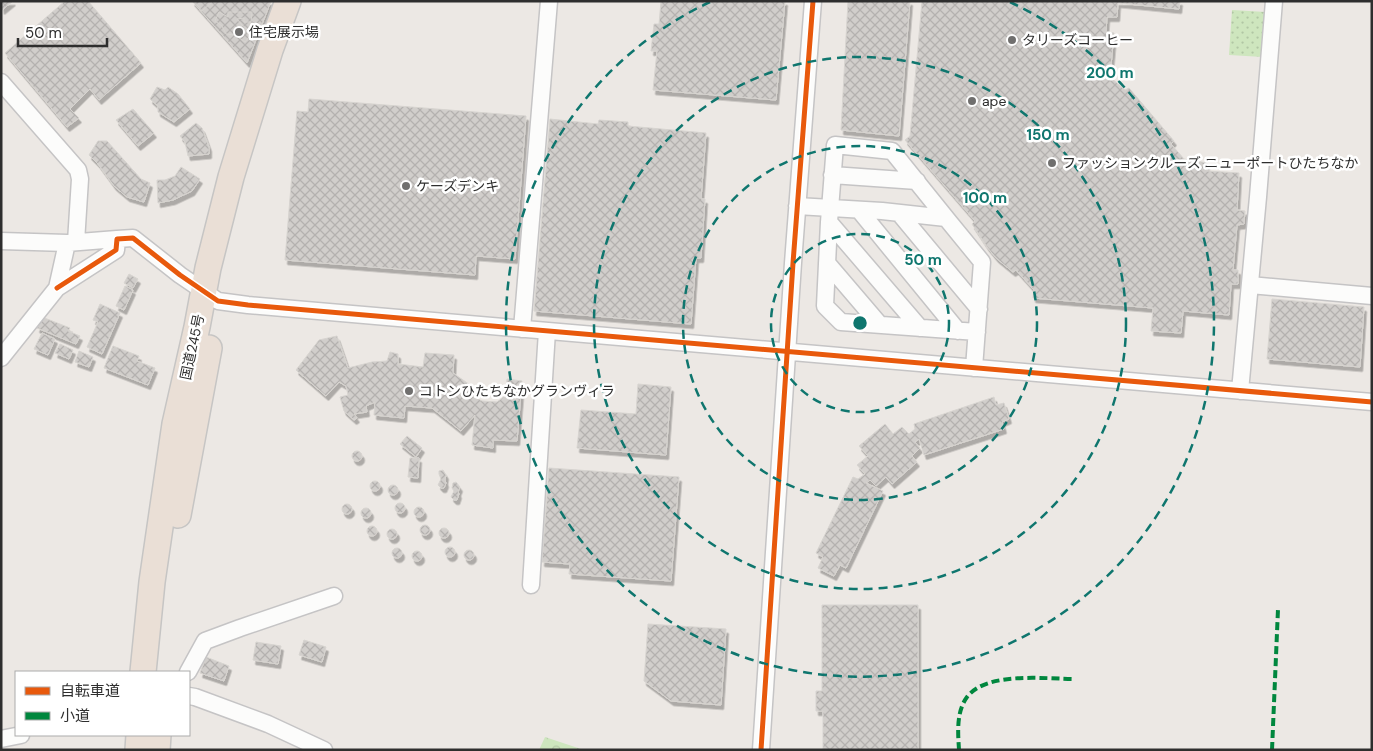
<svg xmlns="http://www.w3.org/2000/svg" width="1373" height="751" viewBox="0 0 1373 751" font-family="'DM Sans','Noto Sans JP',sans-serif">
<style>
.grass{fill:url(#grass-dots)}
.forest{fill:url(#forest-crowns)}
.building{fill:url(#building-cross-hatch);stroke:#d7d4d0;filter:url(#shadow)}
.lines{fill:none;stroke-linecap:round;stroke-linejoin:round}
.minor-casing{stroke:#c5c4c5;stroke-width:19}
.highway-casing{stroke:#c6c5c4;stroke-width:28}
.minor{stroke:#fcfcfb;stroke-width:16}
.highway{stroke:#eadfd6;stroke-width:25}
.quiet{stroke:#00873e;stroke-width:4;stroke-dasharray:8 4;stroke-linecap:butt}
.cycleway-casing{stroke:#fff;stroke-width:8}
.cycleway{stroke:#e8590c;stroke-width:5}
.ring{fill:none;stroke:#0f766e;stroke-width:2.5;stroke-dasharray:9 6}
.poi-dot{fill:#706f6e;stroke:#fff;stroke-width:2}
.labels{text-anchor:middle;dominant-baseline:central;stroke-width:5;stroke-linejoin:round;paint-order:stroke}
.poi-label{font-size:14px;fill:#2e2e2e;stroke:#fff;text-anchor:start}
.street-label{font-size:14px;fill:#2e2e2e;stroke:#fff}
.centre{fill:#0f766e;stroke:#fff;stroke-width:2.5}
.ring-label{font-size:15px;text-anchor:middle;font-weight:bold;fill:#0f766e;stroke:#fff;stroke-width:5;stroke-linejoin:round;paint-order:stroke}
</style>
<defs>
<pattern id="grass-dots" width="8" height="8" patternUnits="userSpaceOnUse" patternTransform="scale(1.25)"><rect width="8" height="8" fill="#cee6be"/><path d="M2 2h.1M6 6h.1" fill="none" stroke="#b1c6a4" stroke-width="1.8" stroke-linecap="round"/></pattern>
<pattern id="forest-crowns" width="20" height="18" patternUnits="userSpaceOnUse" patternTransform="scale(1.25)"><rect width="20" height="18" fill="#cee6be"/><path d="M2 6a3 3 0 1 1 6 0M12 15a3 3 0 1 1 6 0" fill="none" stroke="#b1c6a4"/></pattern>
<pattern id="building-cross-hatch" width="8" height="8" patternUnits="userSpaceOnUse" patternTransform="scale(1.25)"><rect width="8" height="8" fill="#d1cecb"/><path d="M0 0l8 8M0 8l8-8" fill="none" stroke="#b4b1af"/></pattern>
<filter id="shadow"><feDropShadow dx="2.5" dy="4.5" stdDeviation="0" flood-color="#0004"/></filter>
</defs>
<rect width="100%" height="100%" fill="#ece8e4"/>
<path class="grass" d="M1232,10L1266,12L1263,57L1229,55Z"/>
<path class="forest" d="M545,737L584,750H539Z"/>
<path class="building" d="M1,1H13L2,10Z
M65,1H88L141,63L99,100L90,89L70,109L79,118L67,127L5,53Z
M192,1H271L247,63Z
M194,1H213L202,11Z
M661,1H785L776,100L653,90L657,51H651L654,24H659Z
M848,1H910L899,136L841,130Z
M922,1H1180L1179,9L1118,3L1117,17H1107L1106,32L1114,33L1110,77L1125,90L1129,88L1174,141L1171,144L1184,159L1207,163V171L1239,173L1237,210L1245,211L1244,224L1237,225L1233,270H1238V284H1231L1229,315L1183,311L1181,333L1151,331L1153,308L1033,298L1034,290L1016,270L1013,272L996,258L987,247L972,224L975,221L905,140L910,136Z
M219,12L228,17V12H252L251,22H244V18L237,19L242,25L252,33L245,42L235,35L226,34L222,26L215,21Z
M157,87L165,90L168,87L178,94L190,109L174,122L158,112V106L150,99Z
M309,99L526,116L515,259L476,256L475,275L285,260L297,111L308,112Z
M133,109L154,133L138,146L116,120Z
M550,119L598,124L599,120L628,122V126L706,133L701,199H705L701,258H696L691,324L534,311Z
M196,123L202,128L209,147V154L188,156L185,142L180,136Z
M98,141H107L141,179L150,183L144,202L127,197L114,186L98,164L89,155Z
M181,167L200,179L192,191L173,200L158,203L157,180H165L175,176Z
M129,274L138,279L133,288L124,283Z
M125,286L133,290L124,310L116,306Z
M1272,299L1364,307L1360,367L1267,359Z
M100,304L120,313L102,354L87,347L98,322L93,320Z
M42,317L70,328L68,331L80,336L76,344L37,328Z
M42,333L55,339L48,355L34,349Z
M337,336L348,368L372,362L387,361L390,352L398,354V364L423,367L425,353L454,355L453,373L473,387L469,394L482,401L497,402L506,395L507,379L522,381L517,441L493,440V448L472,445L475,415L461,431L432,408L405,406L404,418L374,415L375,402L366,406L367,412L354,414L357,418L354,420L344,411L340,397L348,395L346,386L339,382L326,396L296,370L319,340Z
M60,344L73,350L69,359L55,353Z
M113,346L139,356L137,361L155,368L148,385L104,368Z
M79,351L93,357L89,367L75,362Z
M638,384L671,387L666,455L577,448L581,410L636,414Z
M994,397L996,405L1004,403L1009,419L1002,422L1004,429L924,455L919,439L915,442L920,448L912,456L917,462L892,484L886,477L876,486L870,480L866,483L883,491L846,568L840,565L834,576L818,568L823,557L816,553L853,477L858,479L865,474L857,465L868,456L859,446L885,424L893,434L902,427L909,434L915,429L914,424Z
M407,436L422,448L416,457L400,444Z
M352 456a5 5 0 1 1 10 0a5 5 0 1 1-10 0Z
M410,458H419L418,478L408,477Z
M549,468L679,477L671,581L569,574L570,564L542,562Z
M443,470L446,475L445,480L446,483L444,488H441L438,485L441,479L439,474V471Z
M370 486a5 5 0 1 1 10 0a5 5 0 1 1-10 0Z
M456,482L460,487L458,492L459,494L457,500H454L451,497L454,491L452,488L453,483Z
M388 490a5 5 0 1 1 10 0a5 5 0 1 1-10 0Z
M395 508a5 5 0 1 1 10 0a5 5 0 1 1-10 0Z
M342 509a5 5 0 1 1 10 0a5 5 0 1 1-10 0Z
M414 512a5 5 0 1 1 10 0a5 5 0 1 1-10 0Z
M361 513a5 5 0 1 1 10 0a5 5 0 1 1-10 0Z
M420 530a5 5 0 1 1 10 0a5 5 0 1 1-10 0Z
M367 531a5 5 0 1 1 10 0a5 5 0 1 1-10 0Z
M439 533a5 5 0 1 1 10 0a5 5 0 1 1-10 0Z
M387 534a5 5 0 1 1 10 0a5 5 0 1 1-10 0Z
M445 552a5 5 0 1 1 10 0a5 5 0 1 1-10 0Z
M392 553a5 5 0 1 1 10 0a5 5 0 1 1-10 0Z
M464 555a5 5 0 1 1 10 0a5 5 0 1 1-10 0Z
M412 556a5 5 0 1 1 10 0a5 5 0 1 1-10 0Z
M822,605H918V750H823V711H816V691H822Z
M648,624L726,629L721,705L671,701L644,681Z
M304,640L326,647L322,662L299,655Z
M256,642L281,646L278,664L253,660Z
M206,657L229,666L224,681L200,673Z"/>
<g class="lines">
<defs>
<path id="minor" d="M1,82L78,170L80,179L76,242
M832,175L917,181
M797,206L882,211L946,218L982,262L974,368
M859,210L958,331
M899,213L979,309
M946,218L892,151L835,145L829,222L825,306L841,322L977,332
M829,222L920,328
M1,241L67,243L117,239
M827,263L880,325
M1250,285L1372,296
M57,288L116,250L117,239L133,238L180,275L218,301L248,305L1372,402
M522,329L549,1
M1,358L57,288L67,243
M1240,391L1258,197L1274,1
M531,585L547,331
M188,672L205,641L240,628L334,596
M189,696L195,697L268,724L324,750
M1,739L21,735
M761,750L793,263L813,1"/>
<path id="highway" d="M178,515L209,348
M143,672L152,582L175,424L197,327L208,268L231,177L270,50L288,1
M138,750L139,735
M157,750L158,735"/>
</defs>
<use href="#minor" class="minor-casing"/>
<use href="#highway" class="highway-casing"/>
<use href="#minor" class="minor"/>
<use href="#highway" class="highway"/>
<path class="quiet" d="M959,750C958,733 956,712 967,697C987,671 1045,679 1075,679
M1272,750L1278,609"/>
<defs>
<path id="cycleway" d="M57,288L116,250L117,239L133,238L180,275L218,301L248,305L1372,402
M761,750L793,263L813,1"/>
</defs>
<use href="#cycleway" class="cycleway-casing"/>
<use href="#cycleway" class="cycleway"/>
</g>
<g class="ring">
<circle cx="860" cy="323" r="89"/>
<circle cx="860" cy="323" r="177"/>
<circle cx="860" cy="323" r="266"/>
<path d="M1010 2A354 354 0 1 1 710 2"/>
</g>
<g class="poi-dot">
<circle cx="239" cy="32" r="5"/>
<circle cx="1012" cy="40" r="5"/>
<circle cx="972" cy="101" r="5"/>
<circle cx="1052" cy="163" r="5"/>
<circle cx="406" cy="186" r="5"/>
<circle cx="409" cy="391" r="5"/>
</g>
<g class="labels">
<g class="poi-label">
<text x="249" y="32">住宅展示場</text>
<text x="1022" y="40">タリーズコーヒー</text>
<text x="982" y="101">ape</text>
<text x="1062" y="163">ファッションクルーズ ニューポートひたちなか</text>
<text x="416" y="186">ケーズデンキ</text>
<text x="419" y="391">コトンひたちなかグランヴィラ</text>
</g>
<g class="street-label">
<text transform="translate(192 347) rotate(-78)">国道245号</text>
</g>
</g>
<circle cx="860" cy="323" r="8" class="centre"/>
<g class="ring-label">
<text x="1110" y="78">200 m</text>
<text x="1048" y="140">150 m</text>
<text x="985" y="203">100 m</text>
<text x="923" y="265">50 m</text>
</g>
<rect width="1373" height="751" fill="none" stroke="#2e2e2e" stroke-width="5"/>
<rect x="15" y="671" width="175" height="65" fill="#ffffff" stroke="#ababab"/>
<rect x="25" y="687" width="25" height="8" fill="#e8590c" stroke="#ababab"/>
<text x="60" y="696" font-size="15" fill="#2e2e2e">自転車道</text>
<rect x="25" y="712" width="25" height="8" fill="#00873e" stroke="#ababab"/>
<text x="60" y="721" font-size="15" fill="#2e2e2e">小道</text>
<path d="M18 38v8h89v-8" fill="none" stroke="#2e2e2e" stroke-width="2.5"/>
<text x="25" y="38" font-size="15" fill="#2e2e2e" stroke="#ffffff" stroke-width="4" paint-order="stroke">50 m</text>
</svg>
